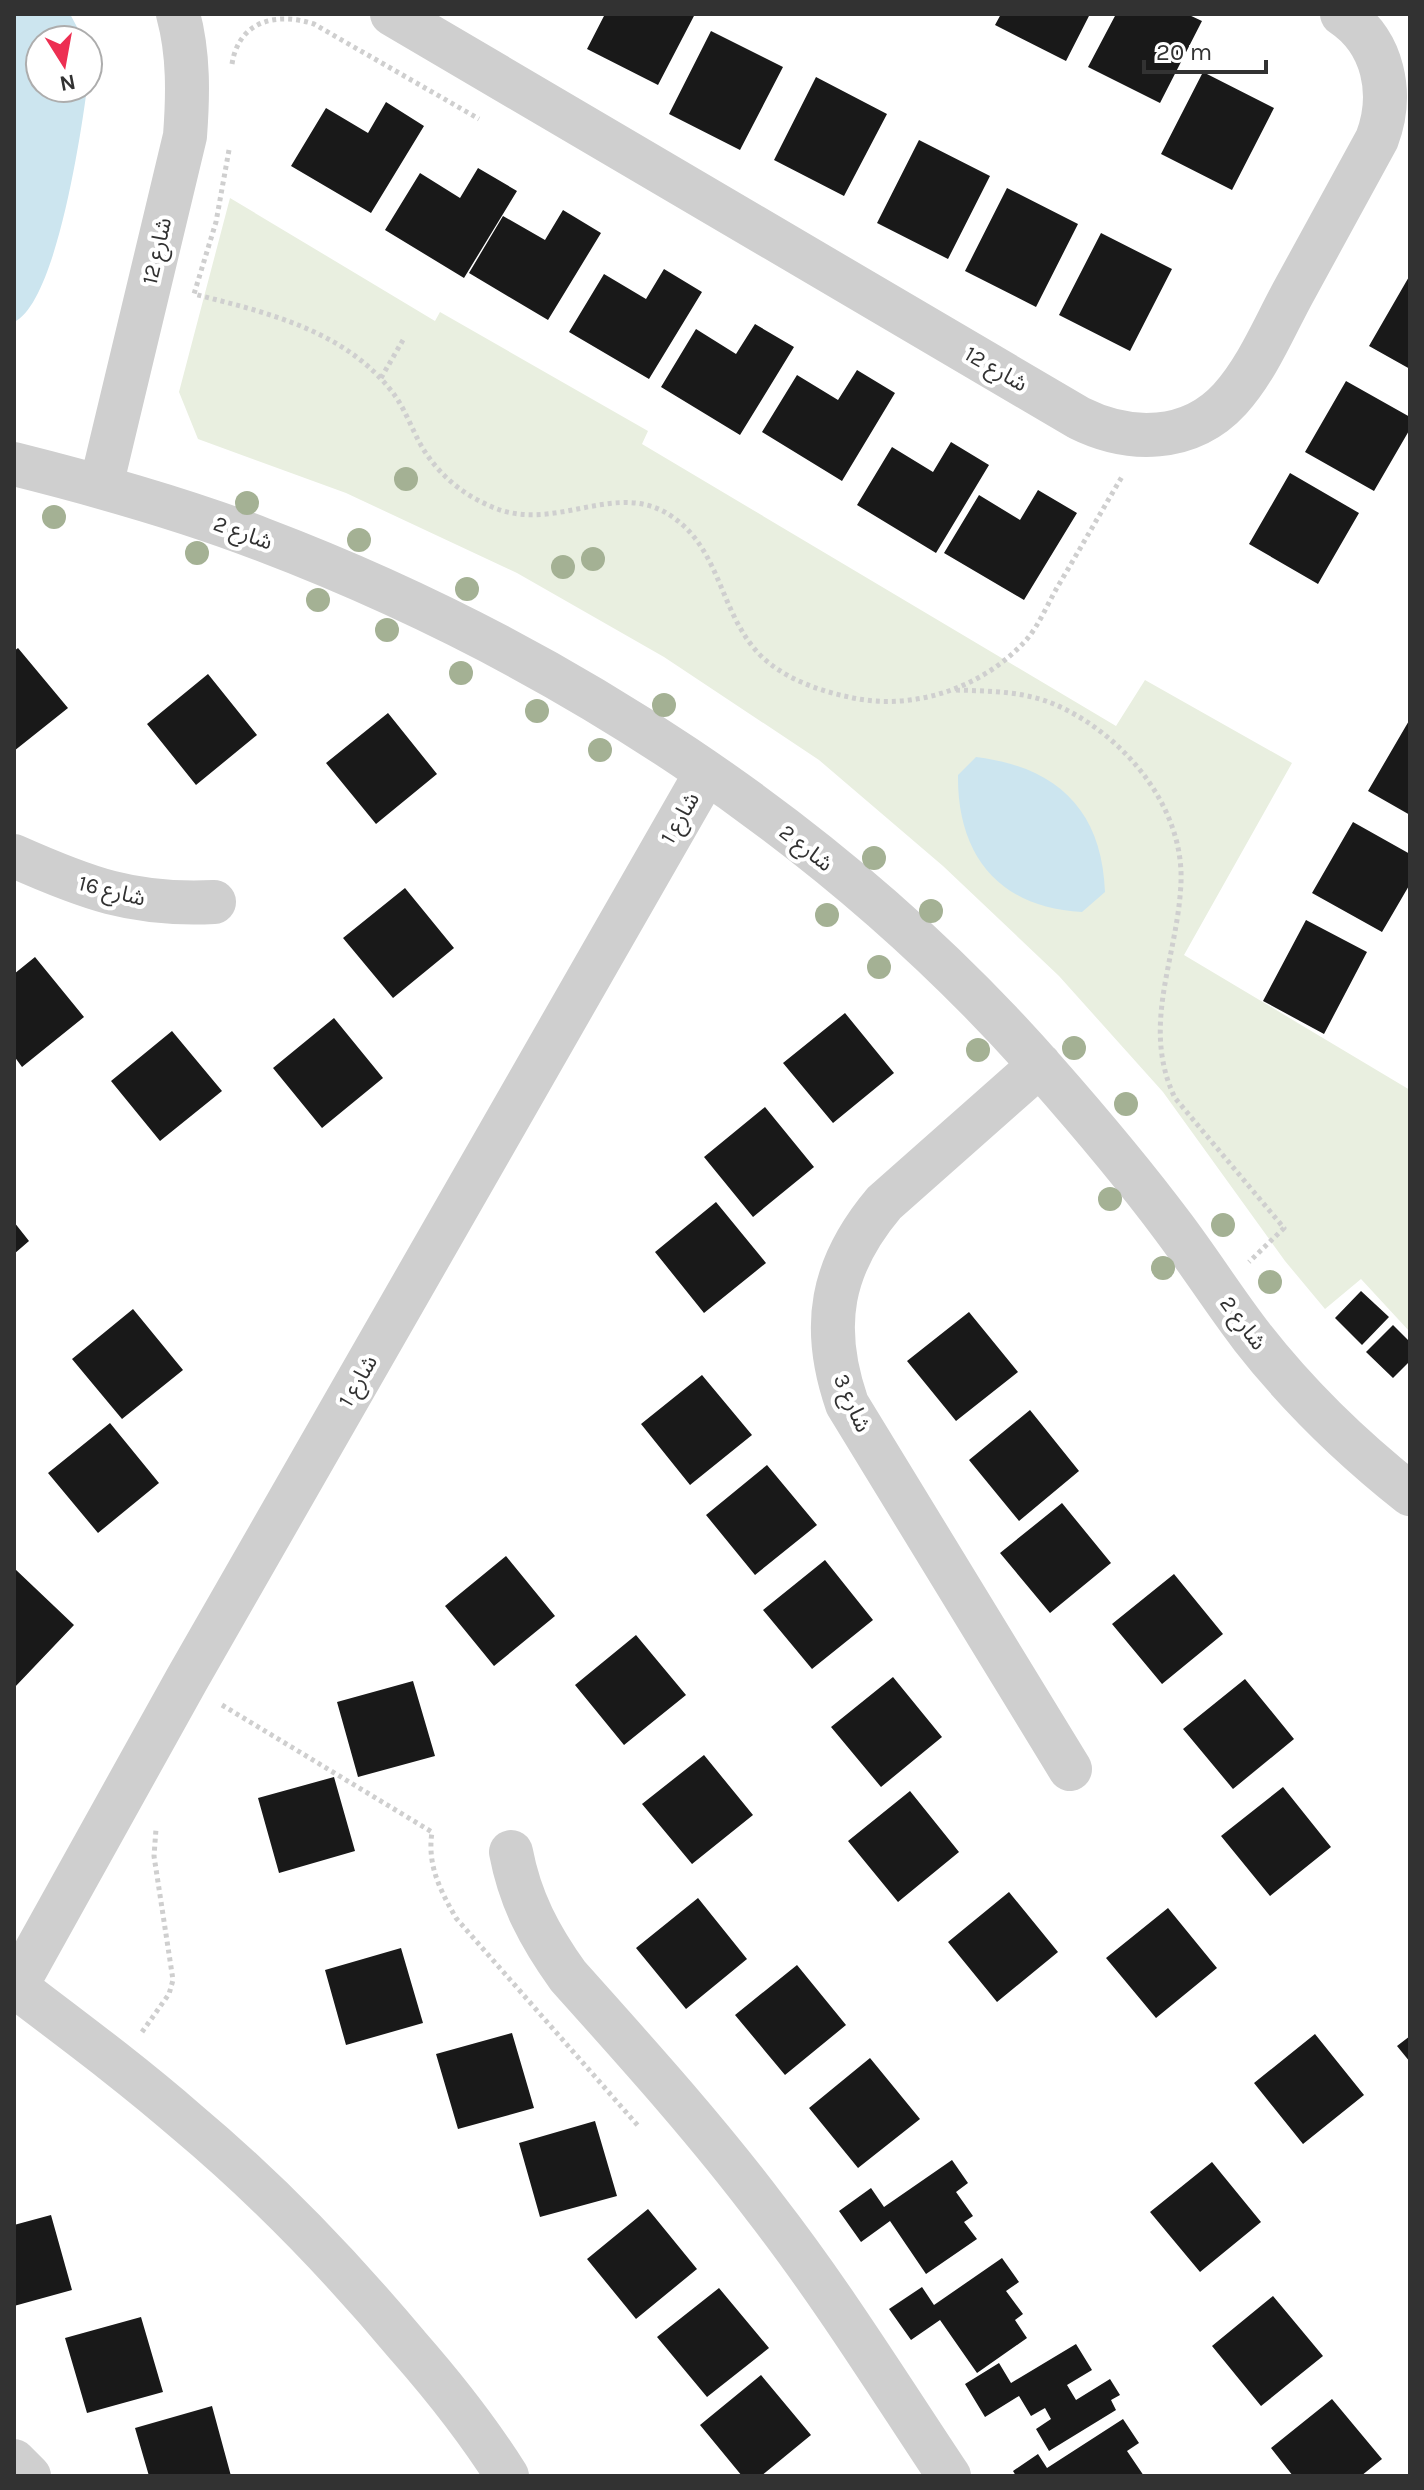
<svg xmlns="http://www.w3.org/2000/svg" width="1424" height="2490" viewBox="0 0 1424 2490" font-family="Karla,'Noto Sans Arabic',sans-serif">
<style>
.green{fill:#e9efe0}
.water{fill:#cce5ef}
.building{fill:#191919}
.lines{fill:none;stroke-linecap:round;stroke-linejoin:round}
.path{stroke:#cfcfcf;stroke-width:5;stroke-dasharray:4 4;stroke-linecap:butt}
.minor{stroke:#cfcfcf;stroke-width:44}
.tree{fill:#a4b194}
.labels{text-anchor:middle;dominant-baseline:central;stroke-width:8;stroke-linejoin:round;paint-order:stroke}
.street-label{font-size:22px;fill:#323232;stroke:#fff}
</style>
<rect width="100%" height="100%" fill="#fff"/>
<path class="green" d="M230,198L435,321L440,312L648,431L642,444L1116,726L1145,680L1292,763L1184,955L1410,1090V1332L1361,1279L1325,1309L1285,1261L1163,1092L1059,976L943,866L819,760L664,657L517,573L346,493L198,439L179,392Z"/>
<path class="water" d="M14,14H70L84,40H40V88H87C81,134 56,303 14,322Z
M976,757C1056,767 1102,809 1105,892L1082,912C1000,908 957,856 958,775Z"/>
<path class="building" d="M605,14H695L658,85L587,49Z
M1001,14H1090L1066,61L995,25Z
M1116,14H1187L1202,21L1160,103L1088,67Z
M711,31L783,67L740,150L669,114Z
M1203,72L1274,108L1232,190L1161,154Z
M816,77L887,114L844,196L774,160Z
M386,102L424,126L371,213L291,166L326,108L368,133Z
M919,140L990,176L948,259L877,223Z
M478,168L517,191L464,278L385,230L420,173L460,198Z
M1007,188L1078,224L1036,307L965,271Z
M563,210L601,233L548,320L469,273L503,216L545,240Z
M1101,233L1172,269L1130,351L1059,315Z
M664,269L702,292L649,379L569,332L604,274L646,299Z
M1410,275V369L1369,346Z
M755,324L794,347L740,435L661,387L696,329L736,354Z
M857,370L895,393L842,481L762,432L797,375L838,400Z
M1346,381L1410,417V429L1374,491L1305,452Z
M951,442L989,465L936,553L857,505L892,447L933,472Z
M1290,473L1359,513L1318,584L1249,544Z
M1038,490L1077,513L1024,600L944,553L979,495L1020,520Z
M18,648L68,708L14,751V651Z
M208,674L257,735L196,785L147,724Z
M388,713L437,774L376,824L326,763Z
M1410,719V815L1368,791Z
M1353,822L1410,854V884L1382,932L1312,893Z
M405,888L454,948L393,998L343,938Z
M1306,920L1367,952L1324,1034L1263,1001Z
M35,957L84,1017L22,1067L14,1056V974Z
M845,1013L894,1073L833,1123L783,1063Z
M334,1018L383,1078L322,1128L273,1068Z
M172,1031L222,1091L160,1141L111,1081Z
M765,1107L814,1167L753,1217L704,1157Z
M716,1202L766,1263L704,1313L655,1252Z
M14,1222L29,1241L14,1254Z
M1361,1291L1389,1317L1362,1345L1335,1318Z
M133,1309L183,1370L122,1419L72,1359Z
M969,1312L1018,1372L956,1421L907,1361Z
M1393,1325L1410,1342V1361L1393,1378L1366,1352Z
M702,1375L752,1435L690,1485L641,1424Z
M1030,1410L1079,1471L1019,1521L969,1460Z
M110,1423L159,1483L98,1533L48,1473Z
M767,1465L817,1525L755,1575L706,1515Z
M1062,1503L1111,1563L1050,1613L1000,1553Z
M506,1556L555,1616L494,1666L445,1606Z
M825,1560L873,1620L812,1669L763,1610Z
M14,1568L74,1625L14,1688Z
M1174,1574L1223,1634L1162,1684L1112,1624Z
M636,1635L686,1695L624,1745L575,1685Z
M893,1677L942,1737L881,1787L831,1727Z
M1245,1679L1294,1739L1233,1789L1183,1729Z
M413,1681L435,1756L358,1777L337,1702Z
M704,1755L753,1815L692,1864L642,1804Z
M334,1777L355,1851L279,1873L258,1798Z
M1283,1787L1331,1847L1270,1896L1221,1836Z
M910,1791L959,1852L898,1902L848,1841Z
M1009,1892L1058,1952L997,2002L948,1942Z
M698,1898L747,1959L686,2009L636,1948Z
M1168,1908L1217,1968L1156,2018L1106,1958Z
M401,1948L423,2023L346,2045L325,1970Z
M797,1965L846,2025L785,2075L735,2015Z
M512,2033L534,2108L458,2129L436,2054Z
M1315,2034L1364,2095L1303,2144L1254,2083Z
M1410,2036V2062L1397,2046Z
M870,2058L920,2119L858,2168L809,2108Z
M595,2121L617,2196L540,2217L519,2143Z
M952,2160L968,2183L956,2192L973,2216L964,2222L977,2239L926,2274L890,2221L861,2242L839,2211L871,2188L884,2207Z
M1212,2162L1261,2222L1200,2272L1150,2212Z
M648,2209L697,2269L636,2319L587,2259Z
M51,2215L72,2290L14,2306V2225Z
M1002,2258L1019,2282L1006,2291L1023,2314L1015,2320L1027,2338L977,2373L940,2320L911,2340L889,2309L922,2287L934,2305Z
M719,2288L769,2348L707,2397L657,2337Z
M1273,2296L1323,2356L1261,2406L1212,2346Z
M141,2317L163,2392L87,2413L65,2338Z
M1076,2344L1092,2370L1067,2385L1076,2400L1110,2379L1120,2395L1111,2400L1116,2410L1049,2451L1036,2429L1051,2419L1045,2408L1031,2416L1019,2396L985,2417L965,2384L999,2363L1011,2383Z
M761,2375L811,2435L761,2476H742L700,2425Z
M1332,2399L1382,2459L1361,2476H1293L1271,2448Z
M212,2406L231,2476H149L135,2428Z
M1123,2419L1139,2443L1127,2451L1144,2476H1016L1013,2471L1038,2454L1047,2468Z"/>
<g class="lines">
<path class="path" d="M232,64C239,20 277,12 314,24L479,119
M229,150L216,222L194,294C264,312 341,329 389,388C404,405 411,428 422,447C438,474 462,494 490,506C555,536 617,476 674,518C718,549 720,606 753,647C775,675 815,690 849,697C912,712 984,688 1027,639C1039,625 1048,603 1058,586C1080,549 1101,512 1123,475
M381,378L403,340
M956,690C986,691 1017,691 1046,701C1117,727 1184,803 1181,882C1178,958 1140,1025 1175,1098L1284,1228L1249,1262
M222,1705L432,1832C427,1865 440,1890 456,1918L640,2128
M142,2032L169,1994L173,1980L154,1856L156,1829"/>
<path class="minor" d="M392,14L1079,418C1129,443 1190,443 1230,399C1258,368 1275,325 1295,289C1322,239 1350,189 1377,139C1394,94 1384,42 1342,14
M14,464C98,485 180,508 261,539C556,651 835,832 1044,1070C1089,1121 1133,1173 1174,1228C1201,1264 1225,1302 1252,1337C1298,1396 1352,1448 1410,1494
M101,486L185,136C188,96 189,54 178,14
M14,856C86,888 133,906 214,902
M1040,1065L884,1203C831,1266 820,1326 847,1404L1070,1769
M511,1852C520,1900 540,1937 568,1976C636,2052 704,2127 766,2209C832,2294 889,2386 949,2476
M16,1987C74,2031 132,2074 187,2122C267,2189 341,2266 408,2346C444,2387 478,2430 507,2476
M14,1990L187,1679L706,773
M14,2461L29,2476"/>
</g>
<g class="tree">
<circle cx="406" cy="479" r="12"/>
<circle cx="247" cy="503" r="12"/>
<circle cx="54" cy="517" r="12"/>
<circle cx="359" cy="540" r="12"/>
<circle cx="197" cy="553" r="12"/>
<circle cx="593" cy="559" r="12"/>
<circle cx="563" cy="567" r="12"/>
<circle cx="467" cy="589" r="12"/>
<circle cx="318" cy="600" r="12"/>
<circle cx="387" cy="630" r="12"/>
<circle cx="461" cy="673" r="12"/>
<circle cx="664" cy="705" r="12"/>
<circle cx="537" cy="711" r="12"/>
<circle cx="600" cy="750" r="12"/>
<circle cx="874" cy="858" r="12"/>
<circle cx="931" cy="911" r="12"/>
<circle cx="827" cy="915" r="12"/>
<circle cx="879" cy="967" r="12"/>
<circle cx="1074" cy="1048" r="12"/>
<circle cx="978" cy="1050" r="12"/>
<circle cx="1126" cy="1104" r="12"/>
<circle cx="1110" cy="1199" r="12"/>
<circle cx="1223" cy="1225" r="12"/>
<circle cx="1163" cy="1268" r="12"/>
<circle cx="1270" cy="1282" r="12"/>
</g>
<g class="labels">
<g class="street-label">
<text transform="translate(157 251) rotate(-77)">شارع 12</text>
<text transform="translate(996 369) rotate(30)">شارع 12</text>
<text transform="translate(243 533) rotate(20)">شارع 2</text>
<text transform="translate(680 818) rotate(-60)">شارع 1</text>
<text transform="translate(806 848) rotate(38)">شارع 2</text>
<text transform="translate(112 891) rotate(14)">شارع 16</text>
<text transform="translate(1243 1323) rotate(53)">شارع 2</text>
<text transform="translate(358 1381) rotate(-60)">شارع 1</text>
<text transform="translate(852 1403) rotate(66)">شارع 3</text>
</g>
</g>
<rect width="1424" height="2490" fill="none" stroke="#323232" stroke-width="32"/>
<g transform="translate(64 64) rotate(169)"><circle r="38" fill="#ffffff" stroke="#adadad" stroke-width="2"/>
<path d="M0-6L14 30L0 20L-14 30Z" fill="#ed2f52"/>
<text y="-12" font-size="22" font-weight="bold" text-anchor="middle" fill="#323232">N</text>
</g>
<path d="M1144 60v12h122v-12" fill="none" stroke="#323232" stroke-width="4"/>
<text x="1156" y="60" font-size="24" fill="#323232" stroke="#ffffff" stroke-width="6" paint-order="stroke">20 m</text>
</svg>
